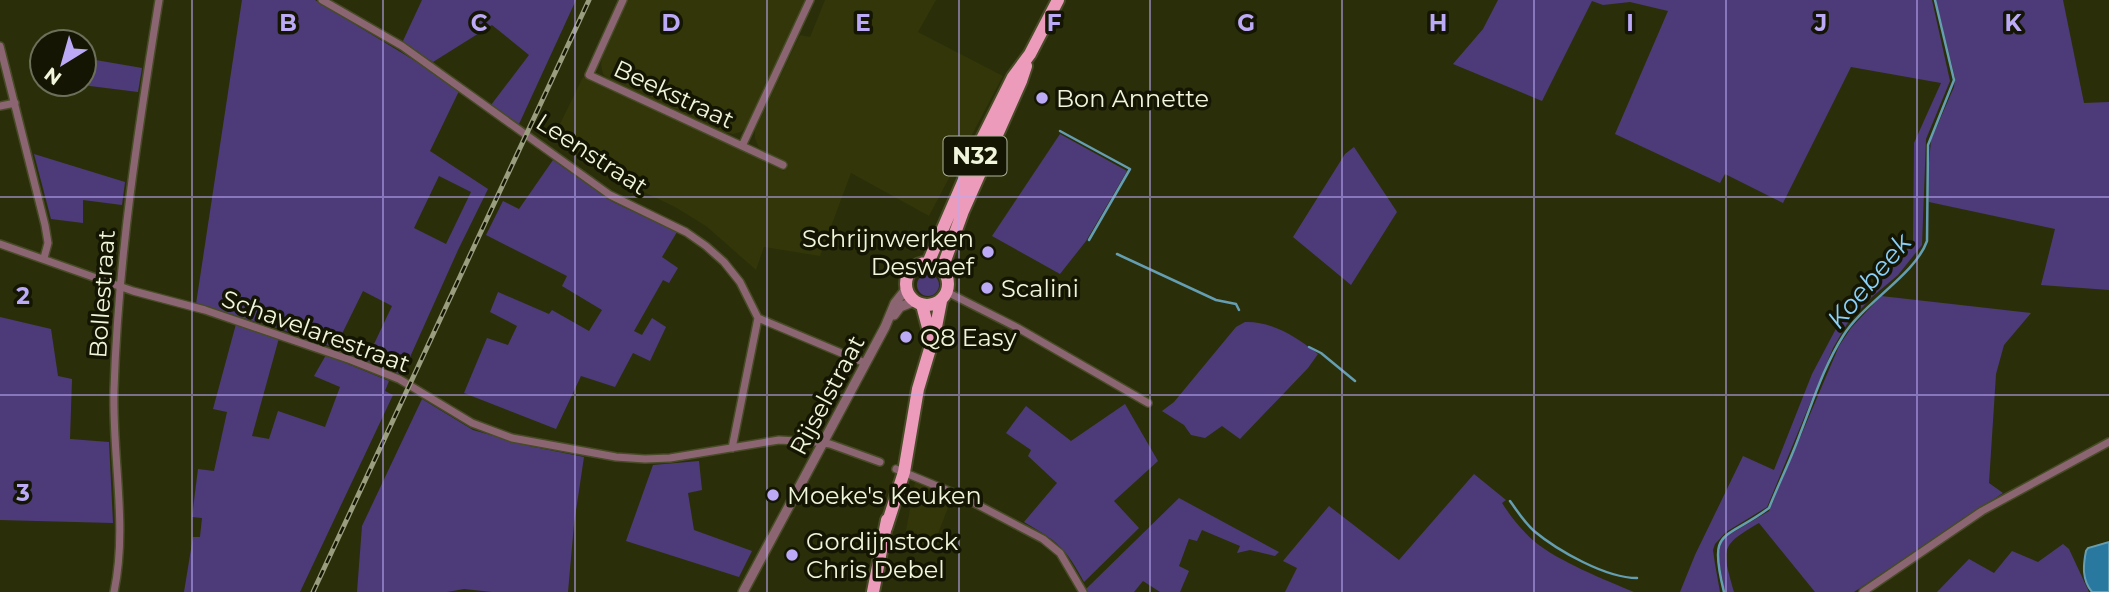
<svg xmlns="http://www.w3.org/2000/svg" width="2109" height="592" viewBox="0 0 2109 592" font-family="Montserrat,sans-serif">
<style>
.built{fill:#323608}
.green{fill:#4d3b79;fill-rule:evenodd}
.water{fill:#2978a0;stroke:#659eb2;stroke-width:2}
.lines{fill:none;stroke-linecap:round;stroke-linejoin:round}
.stream{stroke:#659eb2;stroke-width:2.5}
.minor-casing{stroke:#474b26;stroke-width:10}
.tertiary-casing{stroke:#474b26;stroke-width:12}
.primary-casing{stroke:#474b26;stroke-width:16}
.minor{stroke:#8c6573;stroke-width:7}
.tertiary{stroke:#8c6573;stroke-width:9}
.primary{stroke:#ec9bbb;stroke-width:12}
.rail-casing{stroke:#9a9e7f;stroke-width:5}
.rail{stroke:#141603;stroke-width:2.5;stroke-dasharray:8;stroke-linecap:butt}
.grid{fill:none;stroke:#bcaaf6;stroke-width:2;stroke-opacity:0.55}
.poi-dot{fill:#bcaaf6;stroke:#141603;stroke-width:2.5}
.labels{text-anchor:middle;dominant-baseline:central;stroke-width:7;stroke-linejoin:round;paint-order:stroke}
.shield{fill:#141603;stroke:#afb29a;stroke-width:2}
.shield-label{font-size:23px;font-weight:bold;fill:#f1f5db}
.street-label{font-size:24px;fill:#f1f5db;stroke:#141603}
.poi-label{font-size:24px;fill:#f1f5db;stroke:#141603;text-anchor:start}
.water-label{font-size:26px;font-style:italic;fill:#8ad0f9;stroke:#141603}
.grid-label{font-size:23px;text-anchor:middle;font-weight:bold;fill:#bcaaf6;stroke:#141603;stroke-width:7;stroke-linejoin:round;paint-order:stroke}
</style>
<rect width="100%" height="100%" fill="#2b2f09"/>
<path class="built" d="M627,0H805L746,127L741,132L733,134L725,133L609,80L603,74L601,65L602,56Z
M825,0H936L918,32L1003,76L929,216L851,173L820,256L764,247L756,270L706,226L675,207L621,181L554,136L583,77L784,171L788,163L764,152L758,146L755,138V130L800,35L810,37Z
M915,482L952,497L933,547L905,536Z"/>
<path class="green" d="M242,0H315L430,70L459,91L430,151L488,189L458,250L402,375L366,361L392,306L363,291L335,348L290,332L196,304ZM439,176L471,192L446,244L414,228Z
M422,0H576L519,124L491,105L529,55L492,25L433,62L402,43Z
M1498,0H1932L1950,81L1926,139L1922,245L1898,275L1872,297L1847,324L1833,348L1767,507L1726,532L1715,544L1713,550L1715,564L1720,592H1680L1695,555L1743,456L1774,470L1812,374L1839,323L1913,242L1914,143L1941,83L1851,67L1783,203L1725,174L1720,183L1615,134L1668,11L1630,2L1603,5L1592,1L1542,101L1453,64L1483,29Z
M1936,0H2063L2084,103L2109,102V290L2041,285L2055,229L1929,202L1928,175L1931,140L1954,87L1955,78Z
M84,58L142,68L138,92L74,84H84Z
M1060,134L1127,171L1086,241L1060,274L992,236Z
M1354,147L1397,212L1351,285L1293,237L1345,154Z
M34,154L125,182L122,205L83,200V223L51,219Z
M553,160L613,202L677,232L662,257L678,268L669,283L663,280L634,331L642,335L652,318L666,327L650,361L633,353L615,387L581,376L556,429L464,393L487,338L508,345L517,326L490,312L498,292L549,314L552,310L589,331L602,310L562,286L567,276L486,235L503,201L519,209Z
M917 285a11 11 0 1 1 22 0a11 11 0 1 1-22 0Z
M1881,296L2031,313L2004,345L1996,374L1989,483L2003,493L1854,592H1815L1759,523C1719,546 1722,549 1734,592H1725L1718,556L1722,539L1769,511L1839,346L1851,328Z
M0,317L51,329L58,376L72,379L70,439L109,442L113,523L0,520Z
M1245,322C1272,321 1298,338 1318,354L1308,368L1240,439L1222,426L1205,438L1191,435L1184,425L1162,411L1174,402L1236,327Z
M236,324L279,338L252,436L269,439L278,411L325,427L340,387L314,376L326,355L389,381L385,391L393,395L300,592H184L193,537H200L202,518L192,517L198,469L214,471L227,412L213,409Z
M422,399L473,430L529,446L584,457L574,524L568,592H492L464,589L447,592H357L362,526Z
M1125,404L1158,461L1114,501L1139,528L1084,582C1066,548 1057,541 1024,522L1057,483L1028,456L1031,450L1006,433L1026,406L1071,441Z
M699,461L702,490L688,493L694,530L752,551L739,577L626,541L653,465Z
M1474,474L1506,500L1502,503C1511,517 1522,531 1535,542C1558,561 1605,580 1634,592H1285L1297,568L1283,561L1329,506L1399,560Z
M1179,498L1279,552L1275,556L1250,550L1237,553L1240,546L1202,530L1197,541L1189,539L1179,566L1189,571L1180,592H1160L1143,581L1134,592H1087L1086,589Z
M2063,544L2069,549L2089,592H1937L1969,559L1994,573L2012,551L2038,562Z"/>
<path class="water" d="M2109,542V592H2092C2082,580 2083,566 2086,551L2088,548Z"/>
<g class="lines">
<path class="stream" d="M1060,131L1130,169L1089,240
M1117,254L1216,300L1236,304L1239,310
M1309,347L1321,353L1355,381
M1510,501C1518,512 1524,522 1534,531C1558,551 1606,578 1637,578
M1724,592C1708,527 1723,542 1769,508C1779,483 1791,459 1800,434C1813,401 1824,366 1843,336C1863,303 1915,275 1927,241L1928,145L1954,80L1935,0"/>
<defs>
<path id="minor" d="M322,0L402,46L610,195L686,232L706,246L724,262L740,282L758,318L865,363
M623,0L589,75L783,165
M0,46L45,225L48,243L44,258
M0,106L15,103
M742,146L810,0
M0,244L133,291L205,310L351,360L399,379L472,423L512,438L616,457L645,459L670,458L779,440L816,442L830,444L880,462
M947,292L1018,328L1148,403
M732,448L758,318
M896,469L961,496L1043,539L1060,553L1083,592
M114,592C128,526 112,457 114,390C118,259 138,130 159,0
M1863,592L1982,511L2109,442"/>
<path id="tertiary" d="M894,315L900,307L915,301
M743,592L885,327L895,303L907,288"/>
<path id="primary" d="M928,263L980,143L1013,77L1030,54L1058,0
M906 284a21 21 0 1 1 42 0a21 21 0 1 1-42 0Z
M942,269L963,211L1021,81L1026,66
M922,305L931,339
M886,528L904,472L918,389L935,332L941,301
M873,592L887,520"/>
</defs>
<use href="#minor" class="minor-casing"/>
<use href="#tertiary" class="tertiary-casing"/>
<use href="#primary" class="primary-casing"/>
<use href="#minor" class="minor"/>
<use href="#tertiary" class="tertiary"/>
<use href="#primary" class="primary"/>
<defs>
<path id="rail" d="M313,592L589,0"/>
</defs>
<use href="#rail" class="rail-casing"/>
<use href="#rail" class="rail"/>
</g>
<path class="grid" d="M192,0V592M383,0V592M575,0V592M767,0V592M959,0V592M1150,0V592M1342,0V592M1534,0V592M1726,0V592M1917,0V592M0,197H2109M0,395H2109"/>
<g class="poi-dot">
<circle cx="1042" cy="98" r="7"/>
<circle cx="988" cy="252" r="7"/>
<circle cx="987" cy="288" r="7"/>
<circle cx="906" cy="337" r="7"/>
<circle cx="773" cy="495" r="7"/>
<circle cx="792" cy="555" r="7"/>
</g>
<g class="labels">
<rect class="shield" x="943.5" y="136.5" width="63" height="39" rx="5"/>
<g class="shield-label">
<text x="975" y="156">N32</text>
</g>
<g class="street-label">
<text transform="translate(674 94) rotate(25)">Beekstraat</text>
<text transform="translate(592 154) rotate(33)">Leenstraat</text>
<text transform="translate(102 294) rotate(-86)">Bollestraat</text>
<text transform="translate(316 331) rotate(20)">Schavelarestraat</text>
<text transform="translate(827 395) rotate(-62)">Rijselstraat</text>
</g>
<g class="poi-label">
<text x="1056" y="98">Bon Annette</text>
<text x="974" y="238" text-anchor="end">Schrijnwerken<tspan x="974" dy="28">Deswaef</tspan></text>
<text x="1001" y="288">Scalini</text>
<text x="920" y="337">Q8 Easy</text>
<text x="787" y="495">Moeke's Keuken</text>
<text x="806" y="541">Gordijnstock<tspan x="806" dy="28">Chris Debel</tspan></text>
</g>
<g class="water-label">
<text transform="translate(1869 281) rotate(-50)">Koebeek</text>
</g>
</g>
<g class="grid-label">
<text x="288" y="31">B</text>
<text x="479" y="31">C</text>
<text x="671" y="31">D</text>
<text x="863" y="31">E</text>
<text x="1054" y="31">F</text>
<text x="1246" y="31">G</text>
<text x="1438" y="31">H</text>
<text x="1630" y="31">I</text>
<text x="1821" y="31">J</text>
<text x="2013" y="31">K</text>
<text x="23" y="304">2</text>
<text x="23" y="501">3</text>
</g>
<g transform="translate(63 63) rotate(217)"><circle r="33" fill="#141603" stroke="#6c6f59" stroke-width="2"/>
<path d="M0-5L12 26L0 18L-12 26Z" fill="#bcaaf6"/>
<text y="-10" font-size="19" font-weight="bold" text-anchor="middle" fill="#f1f5db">N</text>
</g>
</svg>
